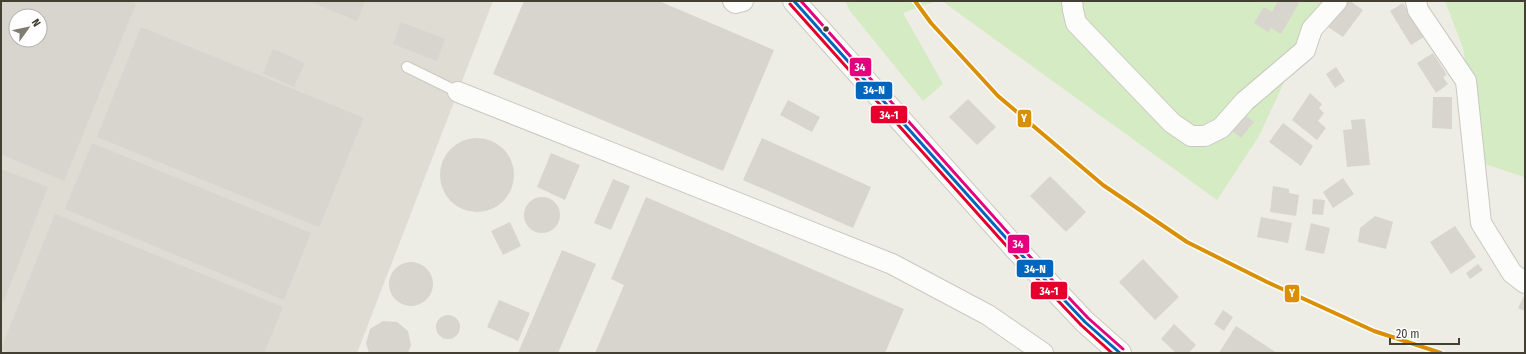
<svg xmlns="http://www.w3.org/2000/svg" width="1526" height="354" viewBox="0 0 1526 354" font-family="'Fira Sans Condensed',sans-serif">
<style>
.industrial{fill:#dedcd3;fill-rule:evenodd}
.green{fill:#d4ebc3}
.building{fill:#d7d5cd;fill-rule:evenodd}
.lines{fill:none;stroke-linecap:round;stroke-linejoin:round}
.service-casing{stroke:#cac9c1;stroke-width:12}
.minor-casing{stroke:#cac9c1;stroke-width:22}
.tertiary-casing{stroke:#cac9c1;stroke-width:24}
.service{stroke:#fcfcfb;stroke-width:10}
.minor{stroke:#fcfcfb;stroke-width:20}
.tertiary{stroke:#fcfcfb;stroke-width:22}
.bus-1-casing{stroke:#fff;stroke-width:6}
.bus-2-casing{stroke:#fff;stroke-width:6}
.bus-3-casing{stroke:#fff;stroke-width:6}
.bus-1{stroke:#0065bd;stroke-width:3}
.bus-2{stroke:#e4002b;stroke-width:3}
.bus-3{stroke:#e5007d;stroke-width:3}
.rail-1-casing{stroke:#fff;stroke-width:7}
.rail-1{stroke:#da8f05;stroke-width:4}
.bus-dot{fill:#433f32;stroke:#fff;stroke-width:1.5}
.line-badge{stroke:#fff;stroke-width:1.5}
.badge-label{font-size:11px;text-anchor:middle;font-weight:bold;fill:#fff}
</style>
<rect width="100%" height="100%" fill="#eeede5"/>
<path class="industrial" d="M1,1H493L357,353H1ZM16,16H40V40H16Z"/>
<path class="green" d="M845,1H936L903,13L943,84L923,101L850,11Z
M942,1H1342L1309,29L1259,136L1217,200Z
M1445,1H1525L1524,177L1482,163L1463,48Z"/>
<path class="building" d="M1,1H130L136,4L64,181L1,154ZM16,16H40V40H16Z
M308,1H365L357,21Z
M524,1H659L774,50L723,171L493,74Z
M1278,1H1294L1299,3L1281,34L1271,28L1268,32L1254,23L1264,7L1272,12Z
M1346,1H1350L1363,10L1343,37L1328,27Z
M1403,3L1424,37L1411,45L1390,11Z
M401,22L445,39L437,61L393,44Z
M141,27L364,118L319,227L97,137Z
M273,49L305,63L294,87L263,73Z
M1433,53L1447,75L1443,77L1448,84L1436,93L1417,63Z
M1336,67L1345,81L1335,88L1326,74Z
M1310,93L1322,104L1319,108L1324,113L1318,121L1326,128L1317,140L1292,120Z
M1433,97H1452V129L1432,128Z
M968,99L996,127L977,145L949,117Z
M788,100L820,117L812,132L780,115Z
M1245,115L1254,122L1241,138L1232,131Z
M1365,119L1370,165L1347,167L1343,130L1352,129L1351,120Z
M1283,123L1313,146L1301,166L1269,142Z
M762,138L871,187L853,228L743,180Z
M440 175a37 37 0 1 1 74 0a37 37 0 1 1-74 0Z
M92,143L311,233L284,300L65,209Z
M551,153L580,165L565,200L537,187Z
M1,169L48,187L4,301L1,299Z
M1050,176L1086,212L1066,232L1030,196Z
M1343,178L1354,194L1333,208L1323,192Z
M613,179L630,186L611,230L594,223Z
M1273,186L1289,189V193L1299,195L1296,216L1270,212Z
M646,197L904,309L885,353H595L624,285L611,279Z
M524 215a18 18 0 1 1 36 0a18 18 0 1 1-36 0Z
M1313,199L1325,200L1323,215L1312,214Z
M55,214L283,307L264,353H11L1,349Z
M1375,216L1393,222L1386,249L1358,242L1360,228Z
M1261,217L1292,223L1288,243L1257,237Z
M510,222L521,246L503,255L491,231Z
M1311,223L1330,228L1324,254L1305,250Z
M1455,226L1476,257L1451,274L1430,242Z
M562,250L596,264L558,353H518Z
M1143,259L1179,297L1155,320L1119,282Z
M389 284a22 22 0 1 1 44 0a22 22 0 1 1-44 0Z
M1478,264L1483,270L1470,279L1466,273Z
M1525,294V311L1518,308Z
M499,300L530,313L518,341L487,327Z
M1223,310L1233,317L1224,331L1214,324Z
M436 327a12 12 0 1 1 24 0a12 12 0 1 1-24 0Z
M383,321L397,322L408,331L411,345L408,353H369L366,343L370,329Z
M1174,324L1196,345L1189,353H1176L1161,339Z
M1236,326L1277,353H1219Z"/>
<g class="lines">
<defs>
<path id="service" d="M407,67L458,92"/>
<path id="minor" d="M733,1L735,3L743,1
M1072,1L1073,10L1076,23L1172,123L1191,136H1205L1221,128L1245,101L1305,50L1312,29L1337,1
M1416,1L1418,10L1466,81L1481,223L1512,273L1525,283
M458,92L892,264L988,315L1043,353"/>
<path id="tertiary" d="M794,1L1015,248L1085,322L1120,353"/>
</defs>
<use href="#service" class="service-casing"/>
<use href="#minor" class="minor-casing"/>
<use href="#tertiary" class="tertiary-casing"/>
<use href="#service" class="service"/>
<use href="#minor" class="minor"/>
<use href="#tertiary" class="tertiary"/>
<defs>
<path id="bus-1" d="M794,1L1015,248L1085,322L1120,353"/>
<path id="bus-2" d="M790,4L1011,251L1081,325L1112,353"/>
<path id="bus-3" d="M801,1L1019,245L1088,318L1123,349"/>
</defs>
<use href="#bus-1" class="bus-1-casing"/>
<use href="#bus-2" class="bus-2-casing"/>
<use href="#bus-3" class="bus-3-casing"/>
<use href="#bus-1" class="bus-1"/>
<use href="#bus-2" class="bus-2"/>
<use href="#bus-3" class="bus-3"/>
<defs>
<path id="rail-1" d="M915,1L931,23L998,96L1103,185L1187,242L1267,282L1374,331L1441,353"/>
</defs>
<use href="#rail-1" class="rail-1-casing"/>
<use href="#rail-1" class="rail-1"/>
</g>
<circle class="bus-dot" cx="826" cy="29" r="3.5"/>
<g class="line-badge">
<rect x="849" y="57" width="23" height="20" rx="4" fill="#e5007d"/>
<rect x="855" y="81" width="38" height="19" rx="4" fill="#0065bd"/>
<rect x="870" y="105" width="38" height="19" rx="4" fill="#e4002b"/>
<rect x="1017" y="109" width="15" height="19" rx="4" fill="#da8f05"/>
<rect x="1007" y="234" width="23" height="20" rx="4" fill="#e5007d"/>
<rect x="1016" y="259" width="38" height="19" rx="4" fill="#0065bd"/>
<rect x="1030" y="281" width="38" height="19" rx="4" fill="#e4002b"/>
<rect x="1284" y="284" width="16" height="19" rx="4" fill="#da8f05"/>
</g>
<g class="badge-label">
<text x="860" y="71">34</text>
<text x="874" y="94">34-N</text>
<text x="889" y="119">34-1</text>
<text x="1024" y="122">Y</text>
<text x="1018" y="248">34</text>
<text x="1035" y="273">34-N</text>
<text x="1049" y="295">34-1</text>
<text x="1292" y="297">Y</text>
</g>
<rect width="1526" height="354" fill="none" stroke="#433f32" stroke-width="4"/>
<g transform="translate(28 28) rotate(57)"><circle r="19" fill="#ffffff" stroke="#b4b2ad"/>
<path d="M0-3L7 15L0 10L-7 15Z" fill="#7f7c71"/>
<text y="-6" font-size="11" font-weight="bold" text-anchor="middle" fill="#433f32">N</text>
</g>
<path d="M1390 338v6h69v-6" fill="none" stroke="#433f32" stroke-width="2"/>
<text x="1396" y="338" font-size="12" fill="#433f32" stroke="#ffffff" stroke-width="3" paint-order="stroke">20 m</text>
</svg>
